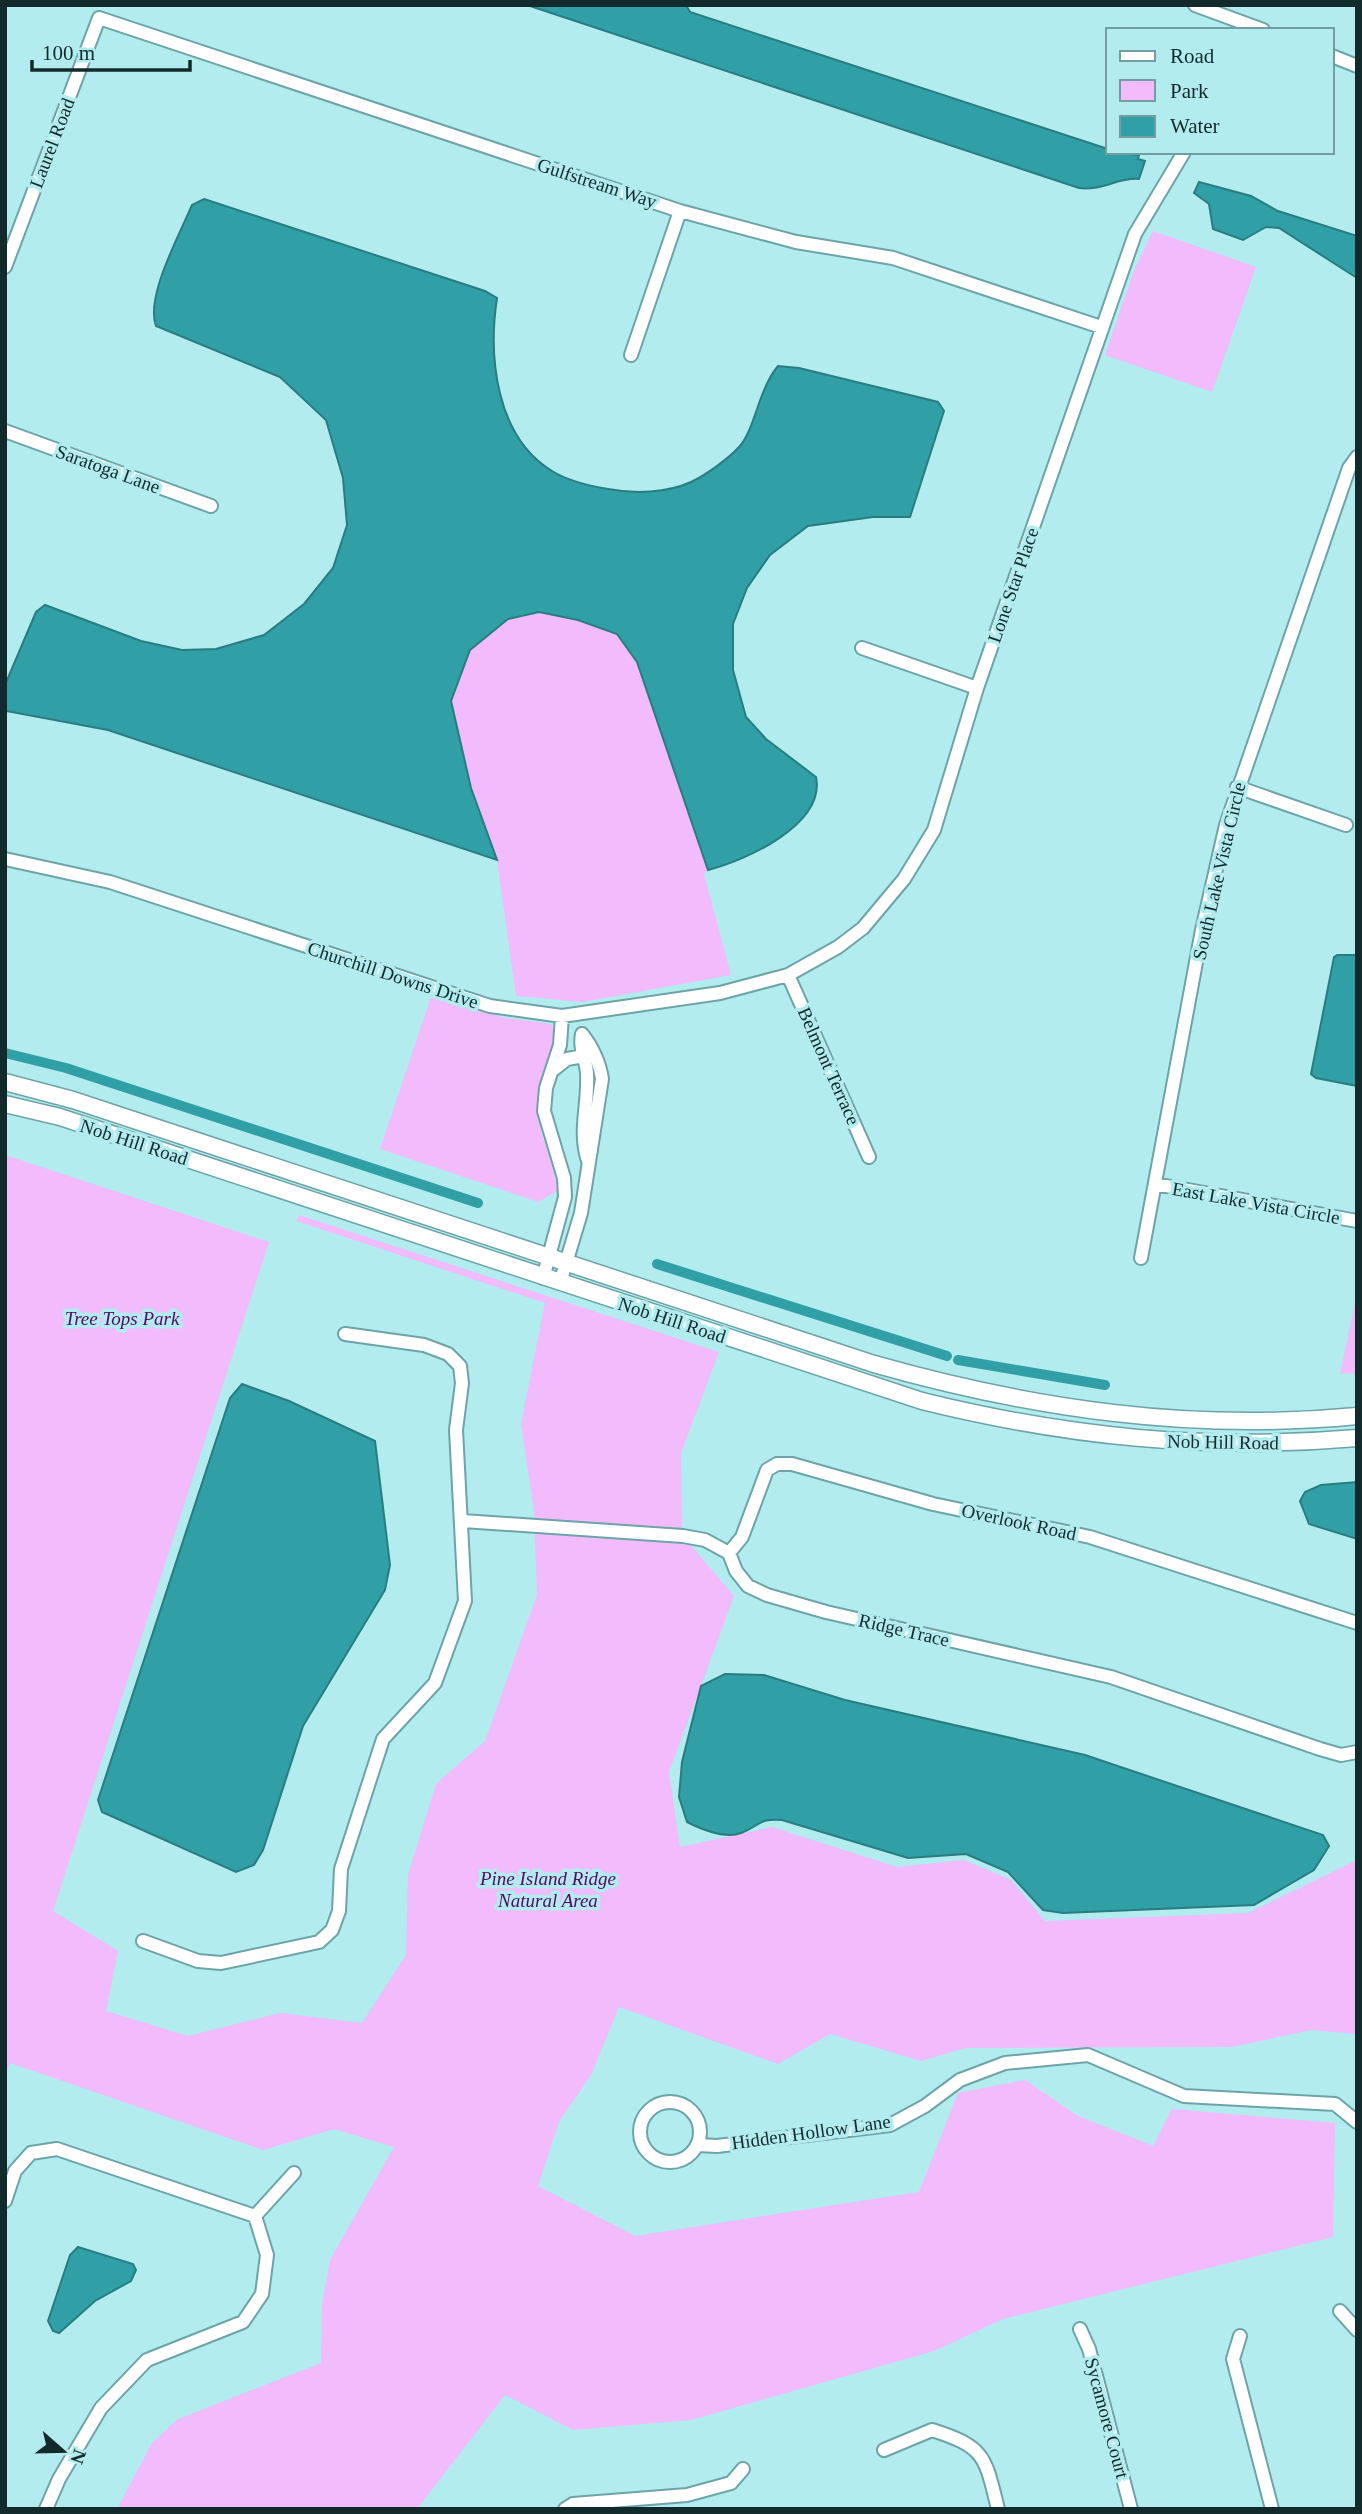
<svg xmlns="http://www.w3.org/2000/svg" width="1362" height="2514" viewBox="0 0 1362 2514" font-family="'Times New Roman',serif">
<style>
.green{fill:#f1bbfc}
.water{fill:#31a0a6;stroke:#287d81;stroke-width:2}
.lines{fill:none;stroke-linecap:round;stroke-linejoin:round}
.canal{stroke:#31a0a6;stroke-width:10}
.street-casing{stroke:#6ca4a7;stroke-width:16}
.secondary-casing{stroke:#6ca4a7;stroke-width:19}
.street{stroke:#fff;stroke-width:12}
.secondary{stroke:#fff;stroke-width:16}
.labels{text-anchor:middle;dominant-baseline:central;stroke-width:7;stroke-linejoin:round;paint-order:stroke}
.street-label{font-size:19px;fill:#132a2c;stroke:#b2ecef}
.park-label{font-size:19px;font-style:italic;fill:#560864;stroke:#b2ecef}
</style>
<rect width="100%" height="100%" fill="#b2ecef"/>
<path class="green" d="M1153,231L1256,267L1212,392L1105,355L1135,268Z
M539,612L578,620L617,634L637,662L708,870L704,874L731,975L583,1002L516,996L497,860L471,788L451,701L470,650L508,619Z
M431,997L506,1018L551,1024C565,1045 544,1073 539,1096C533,1128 555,1159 557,1191L538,1202L380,1149Z
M5,1155L269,1242L53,1911L118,1951L106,2011L188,2036L280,2013L362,2023L406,1955L408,1875L436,1784L485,1741L537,1595L534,1510L521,1424L545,1303L296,1221L299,1215L719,1352L681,1453L682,1535L734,1596L669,1772L680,1847L772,1827L897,1867L964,1860L1011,1880L1045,1921L1248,1913L1357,1860V2034L1311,2030L1232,2047L965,2048L921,2061L830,2034L778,2064L619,2007L591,2075L559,2122L538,2186L635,2236L919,2192L958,2093L1025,2080L1078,2116L1153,2146L1172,2109L1335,2123L1333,2237L1003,2319L934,2351L691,2420L573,2430L505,2395L417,2509H117L152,2443L178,2419L321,2363L322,2305L330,2260L394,2147L334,2129L263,2150L10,2063L5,2076Z
M1357,1293V1373L1340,1374Z"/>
<path class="water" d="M527,5H686L690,12L1108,149V152L1139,155L1138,159L1145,161L1139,179C1118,177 1103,191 1079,188Z
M1199,182L1251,196L1278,211L1357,236V278L1279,228L1266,227L1243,240L1213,229L1209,204L1194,193Z
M204,199L485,291L497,298C488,357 496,437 552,471C568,481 590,486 608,489C634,494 667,493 691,482C706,475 728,459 739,447C755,430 758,390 778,366L799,368L938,402L944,411L910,517H873L808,526L770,555L747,588L733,624V670L746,717L766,739L816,777C826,825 744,861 708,870L637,662L617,634L578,620L539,612L508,619L470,650L451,701L471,788L497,860L108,730L6,711L5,685L36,612L45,605L141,641L182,650L216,649L264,635L304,604L333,568L347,525L343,478L326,420L280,377L156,326C145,297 180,234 192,205Z
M1337,955H1357V1086L1316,1078L1311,1074L1334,957Z
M242,1384L289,1401L375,1441L390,1565L385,1590L303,1726L263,1850L254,1865L236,1872L102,1812L98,1800L230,1398Z
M1357,1482V1539L1309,1524L1300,1501L1305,1492L1321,1485Z
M725,1674L764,1675L845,1700L1085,1755L1323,1835L1329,1846L1314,1870L1254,1905L1063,1913L1043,1910L1008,1872L966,1854L908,1858L782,1820C758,1818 760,1826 741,1833C725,1839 701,1829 687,1822L679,1797L682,1762L701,1686Z
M78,2247L133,2264L136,2270L131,2281L95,2301L59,2333L53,2331L48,2321L70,2255Z"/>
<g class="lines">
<path class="canal" d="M5,1053L66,1068L478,1203
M657,1264L947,1356
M958,1360L1105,1385"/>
<defs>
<path id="street" d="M1195,5L1263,30
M1332,56L1357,66
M5,267L99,18L680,211L796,242L893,258L1101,327
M631,355L680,211
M5,431L211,506
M862,648L977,688
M1237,787L1346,825
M5,859L110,882L490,1006L562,1016L720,993L788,975L838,947L863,928L904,879L934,830L977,688L1135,234L1184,152
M788,975L869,1157
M582,1034C579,1049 586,1059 587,1073C589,1104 578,1130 588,1161
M553,1070L567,1059L590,1055
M1155,1184L1357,1221
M1141,1258L1202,930L1226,825L1349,468L1357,457
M543,1278L565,1197L564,1178L544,1111L546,1088L560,1045L562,1016
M560,1283L581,1213L602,1079C600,1064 592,1046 582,1034
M463,1521L683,1536L705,1540L729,1553L736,1571L748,1586L767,1595L826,1612L1111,1677L1320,1749L1341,1755L1357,1752
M729,1553L742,1537L767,1470L777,1464H792L933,1504L1090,1537L1357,1623
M143,1941L198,1961L221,1963L319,1942L332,1930L339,1911L341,1869L383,1739L435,1683L465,1601L456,1430L462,1383L460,1366L448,1354L424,1345L345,1334
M640 2132a30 30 0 1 1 60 0a30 30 0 1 1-60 0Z
M698,2145L717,2146L890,2125L925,2106L960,2080L1005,2063L1088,2055L1184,2096L1335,2104L1357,2122
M5,2201L15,2171L31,2153L57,2149L255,2216
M255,2216L294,2173
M1340,2311L1357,2330
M1080,2329L1089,2349L1131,2509
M1240,2336L1233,2359L1272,2509
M884,2450L932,2430C986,2447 985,2457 998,2509
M46,2509L59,2479L101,2408L147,2360L243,2322L262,2294L267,2255L255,2216
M565,2509L573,2504L687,2495L731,2483L743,2469"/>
<path id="secondary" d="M5,1082L73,1100L874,1364C1033,1409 1191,1432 1357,1416
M5,1104L60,1117L922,1401C1068,1437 1206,1451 1357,1438"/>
</defs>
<use href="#street" class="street-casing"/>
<use href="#secondary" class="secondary-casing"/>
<use href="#street" class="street"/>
<use href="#secondary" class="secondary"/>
</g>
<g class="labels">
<g class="street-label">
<text transform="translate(52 143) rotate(-69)">Laurel Road</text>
<text transform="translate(597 183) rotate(18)">Gulfstream Way</text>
<text transform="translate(108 469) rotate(20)">Saratoga Lane</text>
<text transform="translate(1013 585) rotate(-71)">Lone Star Place</text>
<text transform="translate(1219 871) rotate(-77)">South Lake Vista Circle</text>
<text transform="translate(393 975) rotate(18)">Churchill Downs Drive</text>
<text transform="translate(829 1066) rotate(66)">Belmont Terrace</text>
<text transform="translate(134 1142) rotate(18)">Nob Hill Road</text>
<text transform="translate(1256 1203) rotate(10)">East Lake Vista Circle</text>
<text transform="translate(672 1320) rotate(18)">Nob Hill Road</text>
<text transform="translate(1223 1442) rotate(1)">Nob Hill Road</text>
<text transform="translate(1019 1522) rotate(12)">Overlook Road</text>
<text transform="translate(904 1630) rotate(13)">Ridge Trace</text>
<text transform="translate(811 2132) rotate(-8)">Hidden Hollow Lane</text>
<text transform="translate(1107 2418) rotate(75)">Sycamore Court</text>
</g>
<g class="park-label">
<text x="122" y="1318">Tree Tops Park</text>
<text x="548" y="1878">Pine Island Ridge<tspan x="548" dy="22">Natural Area</tspan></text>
</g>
</g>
<rect width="1362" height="2514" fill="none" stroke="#132a2c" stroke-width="14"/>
<rect x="1106" y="28" width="228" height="126" fill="#b2ecef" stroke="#729ea1" stroke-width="2"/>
<rect x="1120" y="51" width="35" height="10" fill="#ffffff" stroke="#729ea1" stroke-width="2"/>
<text x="1170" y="63" font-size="21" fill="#132a2c">Road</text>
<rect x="1120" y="80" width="35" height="21" fill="#f1bbfc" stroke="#729ea1" stroke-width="2"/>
<text x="1170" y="98" font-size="21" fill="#132a2c">Park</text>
<rect x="1120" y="116" width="35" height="21" fill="#31a0a6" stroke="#729ea1" stroke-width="2"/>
<text x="1170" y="133" font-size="21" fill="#132a2c">Water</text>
<g transform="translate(63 2451) rotate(110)" stroke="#b2ecef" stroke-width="5" paint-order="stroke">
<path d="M0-5L12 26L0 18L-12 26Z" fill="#132a2c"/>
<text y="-10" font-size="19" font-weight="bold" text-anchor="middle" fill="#132a2c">N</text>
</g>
<path d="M32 60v10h158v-10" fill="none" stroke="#132a2c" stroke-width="3.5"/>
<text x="42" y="60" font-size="21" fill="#132a2c" stroke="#b2ecef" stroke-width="5" paint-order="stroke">100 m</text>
</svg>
